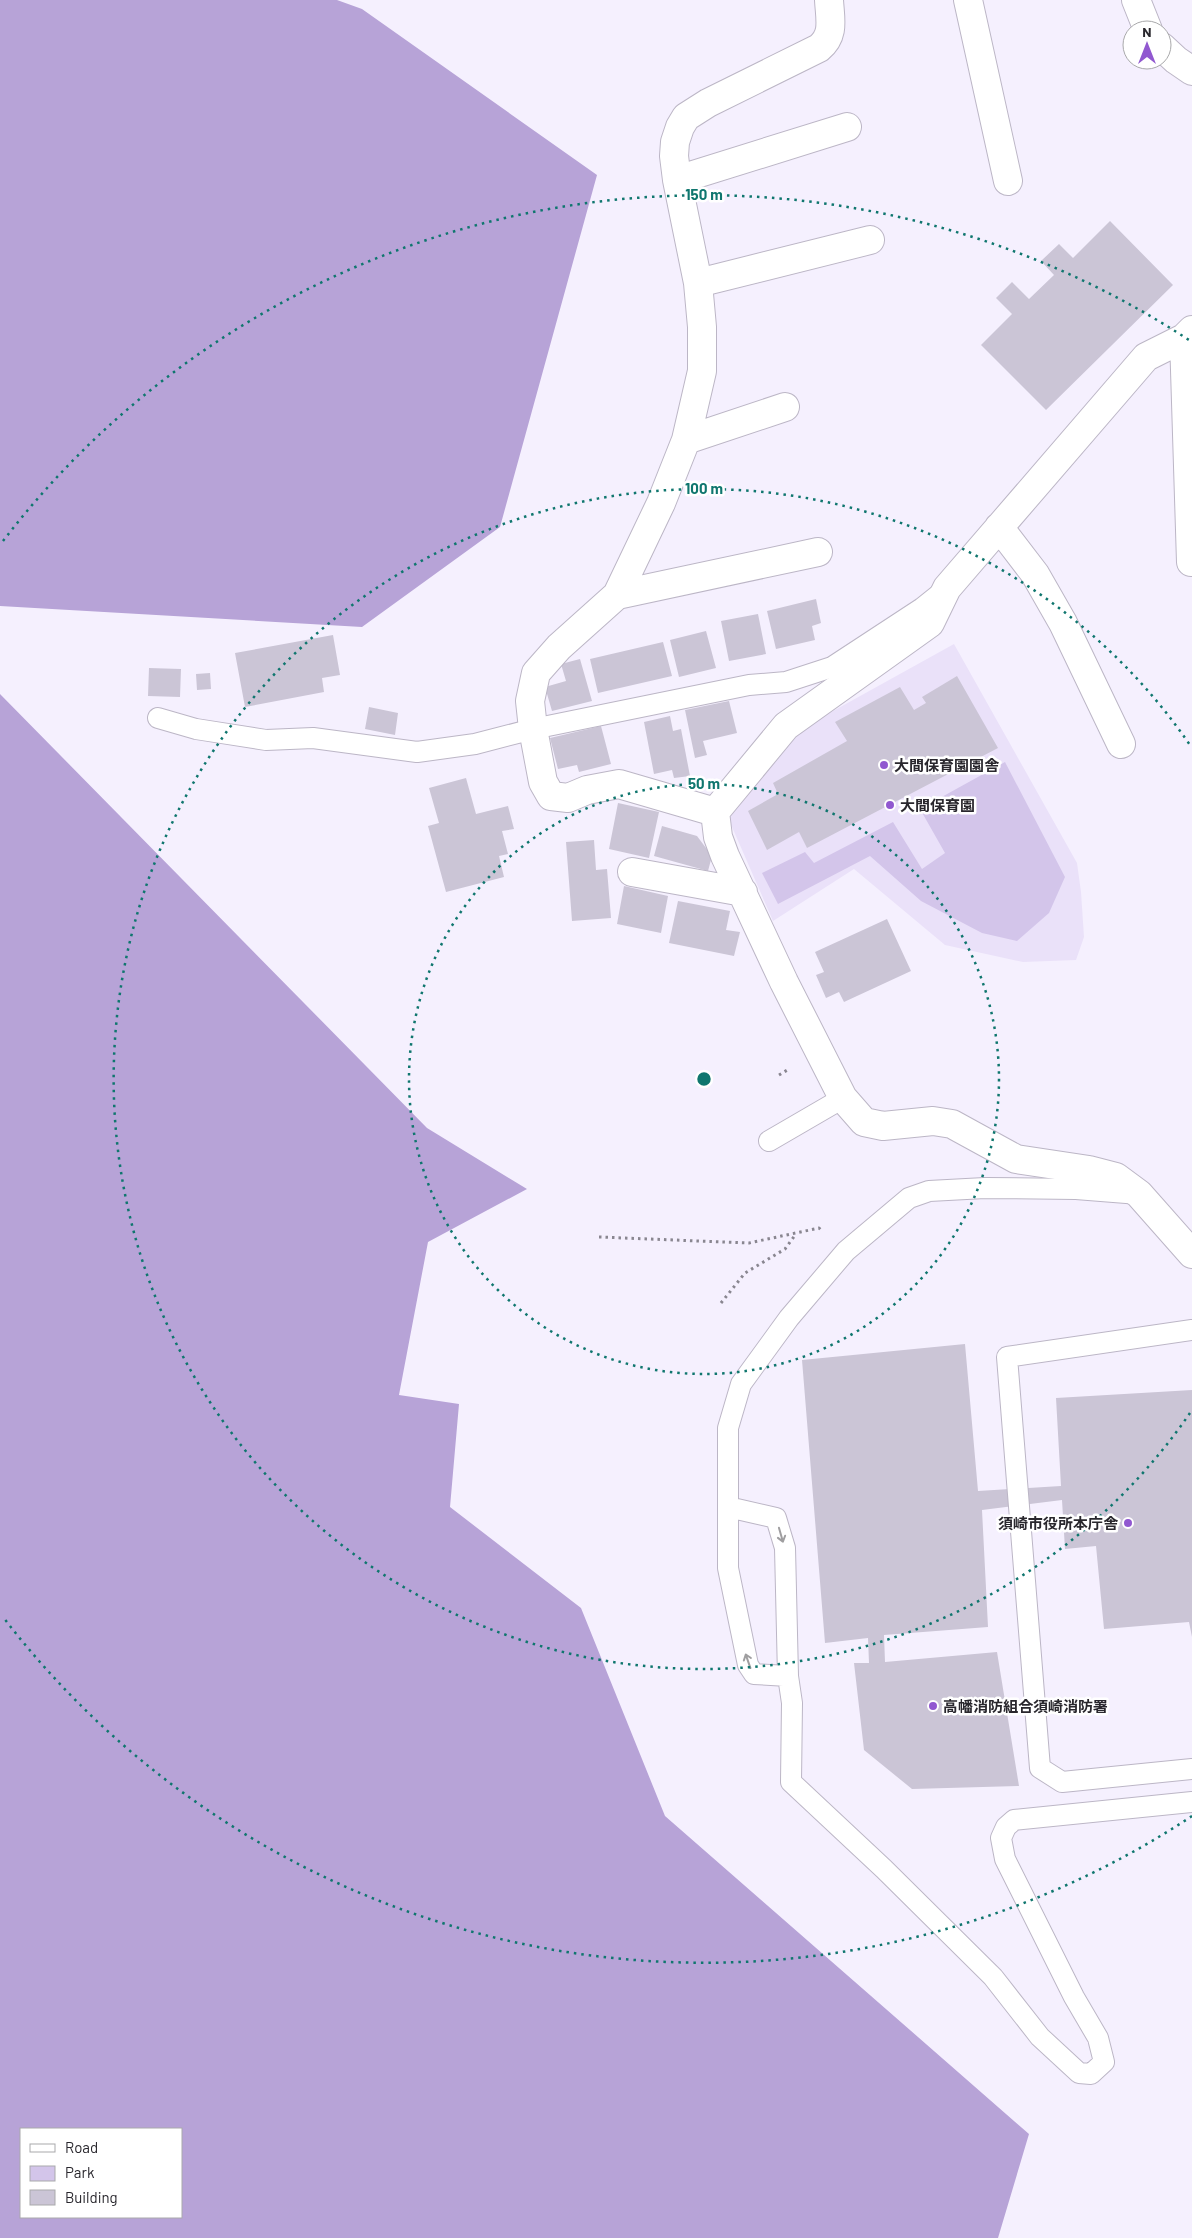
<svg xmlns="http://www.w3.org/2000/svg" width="1192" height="2238" viewBox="0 0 1192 2238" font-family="Barlow,'Noto Sans JP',sans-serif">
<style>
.built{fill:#eae1f9}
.green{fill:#d3c5ea}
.forest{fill:#b7a3d7;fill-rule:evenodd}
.building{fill:#cbc5d6}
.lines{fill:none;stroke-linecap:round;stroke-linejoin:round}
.lane-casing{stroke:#bcb6c6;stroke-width:22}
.street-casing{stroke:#bcb6c6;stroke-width:30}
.path{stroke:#898690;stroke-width:3;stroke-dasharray:2.5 4;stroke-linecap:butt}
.lane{stroke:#fff;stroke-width:20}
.street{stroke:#fff;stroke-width:28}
.oneway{stroke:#9f9ea0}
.ring{fill:none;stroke:#0f766e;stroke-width:2.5;stroke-dasharray:2.5 5}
.poi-dot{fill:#9158d0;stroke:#fff;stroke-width:2}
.labels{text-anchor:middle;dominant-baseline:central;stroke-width:5;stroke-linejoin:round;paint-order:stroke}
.poi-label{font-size:15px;font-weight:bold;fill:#29272d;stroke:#fff;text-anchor:start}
.centre{fill:#0f766e;stroke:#fff;stroke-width:2.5}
.ring-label{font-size:15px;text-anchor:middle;font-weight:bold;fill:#0f766e;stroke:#fff;stroke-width:5;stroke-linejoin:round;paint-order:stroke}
</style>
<rect width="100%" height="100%" fill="#f5f0fe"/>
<path class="built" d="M954,644L1077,863L1081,892L1084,937L1076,960L1023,962L945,945L854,869L773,921L729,820L742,790L797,731Z"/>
<path class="green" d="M1005,762L1065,877L1049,913L1017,941L982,933L921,901L870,856L778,904L762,873L805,852L814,863L893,822L922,869L945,853L920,809Z"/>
<path class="forest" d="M0,0H337L362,9L597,175L500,527L362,627L0,606Z
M0,694L427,1128L527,1189L428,1242L399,1395L459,1404L450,1507L581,1608L665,1816L1029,2134L998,2238H0ZM181,2129V2217H21V2129Z"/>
<path class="building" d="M1110,221L1173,285L1046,410L981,345L1012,314L996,298L1012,282L1029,299L1054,275L1041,261L1059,244L1073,258Z
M816,599L821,623L812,626L815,640L776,649L767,611Z
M758,614L766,654L729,661L721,621Z
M706,631L716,668L679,677L670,640Z
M333,635L340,675L322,678L324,692L245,707L235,653Z
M663,642L672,676L598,693L590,659Z
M580,659L592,701L552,711L545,687L566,681L561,664Z
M149,668L181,669L180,697L148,696Z
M210,673L211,689L197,690L196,674Z
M957,676L998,748L807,848L799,832L767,850L748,811L778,794L773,783L847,741L835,722L900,687L914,710L926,703L922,697Z
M729,701L737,733L703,741L707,755L695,758L685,710Z
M369,707L398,713L395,735L365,729Z
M670,716L673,731L681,729L690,776L674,778L672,770L654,774L644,722Z
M601,726L611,764L579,772L577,765L558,769L550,738Z
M466,778L476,814L508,806L514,829L502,831L508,854L499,856L504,877L446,892L428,826L439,823L429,788Z
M618,803L659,812L649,858L609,849Z
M662,826L697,836L712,856L708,871L654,856Z
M594,840L596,870L607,869L611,918L572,921L566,842Z
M624,886L668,896L661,933L617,924Z
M678,901L730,911L726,930L740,932L734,956L669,943Z
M887,919L911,971L844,1002L839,992L826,998L816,975L824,972L815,952Z
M965,1344L978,1491L1061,1486L1056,1398L1192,1390V1637L1189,1622L1104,1629L1096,1546L1065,1549L1062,1500L982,1510L988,1627L884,1635L885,1662L997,1652L1019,1786L912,1789L864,1750L854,1663H869L868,1638L825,1643L802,1360Z"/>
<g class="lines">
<defs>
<path id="lane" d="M158,718L196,729L266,740L313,738L417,752L475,744L533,729L749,685L786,682L832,667L922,608L942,592
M769,1141L843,1098
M1192,1330L1007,1357L1040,1768L1062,1782L1192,1769
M728,1507L776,1518L785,1548L788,1676L792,1703L791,1782L884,1869L993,1977L1040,2037L1079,2073L1091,2074L1104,2062L1098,2038L1074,1997L1005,1859L1001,1838L1006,1827L1014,1820L1192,1802
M788,1676L754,1674L748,1665L728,1568V1428L741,1384L789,1318L846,1251L909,1198L929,1191L985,1188L1076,1189L1139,1194"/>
<path id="street" d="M968,0L1008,181
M1136,0L1148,30
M1162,47L1176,60L1192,71
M677,180L847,127
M698,283L870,240
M1192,330L1184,338L1146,357L947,588L930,623L786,726L715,812L718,837L725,856L784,982L843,1098L864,1122L883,1126L933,1121L952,1124L1016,1159L1089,1170L1116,1177L1139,1194L1192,1254
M1184,338L1191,562
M686,440L785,407
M999,527L1035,574L1063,623L1121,744
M617,595L818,552
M715,812L619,784L587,790L568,798L551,796L543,782L533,729L530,701L536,673L559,647L617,595L661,503L686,440L702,371V327L698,283L677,180L674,156L675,142L680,127L686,117L708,103L819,48C835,35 830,19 829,0
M632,872L743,892"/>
</defs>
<use href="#lane" class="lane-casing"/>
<use href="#street" class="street-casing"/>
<path class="path" d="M779,1075L789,1069
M599,1237L749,1243L819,1228L823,1232
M721,1303L745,1273L785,1249L796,1234"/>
<use href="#lane" class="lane"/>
<use href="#street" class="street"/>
</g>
<defs><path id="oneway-shaft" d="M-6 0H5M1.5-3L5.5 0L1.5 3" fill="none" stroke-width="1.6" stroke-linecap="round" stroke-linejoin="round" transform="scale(1.25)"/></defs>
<g class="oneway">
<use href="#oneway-shaft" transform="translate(781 1535) rotate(74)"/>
<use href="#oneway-shaft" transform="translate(748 1661) rotate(-109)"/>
</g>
<g class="ring">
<circle cx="704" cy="1079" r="295"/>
<path d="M1190 1413A590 590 0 1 1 1190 745"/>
<path d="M1192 1816A884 884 0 0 1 3 1617M3 541A884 884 0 0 1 1192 342"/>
</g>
<g class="poi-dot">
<circle cx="884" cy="765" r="5"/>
<circle cx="890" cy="805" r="5"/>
<circle cx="1128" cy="1523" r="5"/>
<circle cx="933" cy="1706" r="5"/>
</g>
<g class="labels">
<g class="poi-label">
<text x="894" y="765">大間保育園園舎</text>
<text x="900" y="805">大間保育園</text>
<text x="1118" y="1523" text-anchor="end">須崎市役所本庁舎</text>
<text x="943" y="1706">高幡消防組合須崎消防署</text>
</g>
</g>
<circle cx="704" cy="1079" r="8" class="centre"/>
<g class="ring-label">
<text x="704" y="200">150 m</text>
<text x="704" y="494">100 m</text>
<text x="704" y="789">50 m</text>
</g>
<rect x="20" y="2128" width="162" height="90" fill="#ffffff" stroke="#a9a9ab"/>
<rect x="30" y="2144" width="25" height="8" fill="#ffffff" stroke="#a9a9ab"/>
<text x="65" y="2153" font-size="15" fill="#29272d">Road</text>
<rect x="30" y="2166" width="25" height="15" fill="#d3c5ea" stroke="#a9a9ab"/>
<text x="65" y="2178" font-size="15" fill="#29272d">Park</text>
<rect x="30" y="2190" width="25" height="15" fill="#cbc5d6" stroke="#a9a9ab"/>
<text x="65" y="2203" font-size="15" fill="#29272d">Building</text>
<g transform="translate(1147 45)"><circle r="24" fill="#ffffff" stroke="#a9a9ab"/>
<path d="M0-4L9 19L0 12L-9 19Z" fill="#9158d0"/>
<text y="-8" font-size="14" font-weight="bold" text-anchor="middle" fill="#29272d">N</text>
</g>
</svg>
